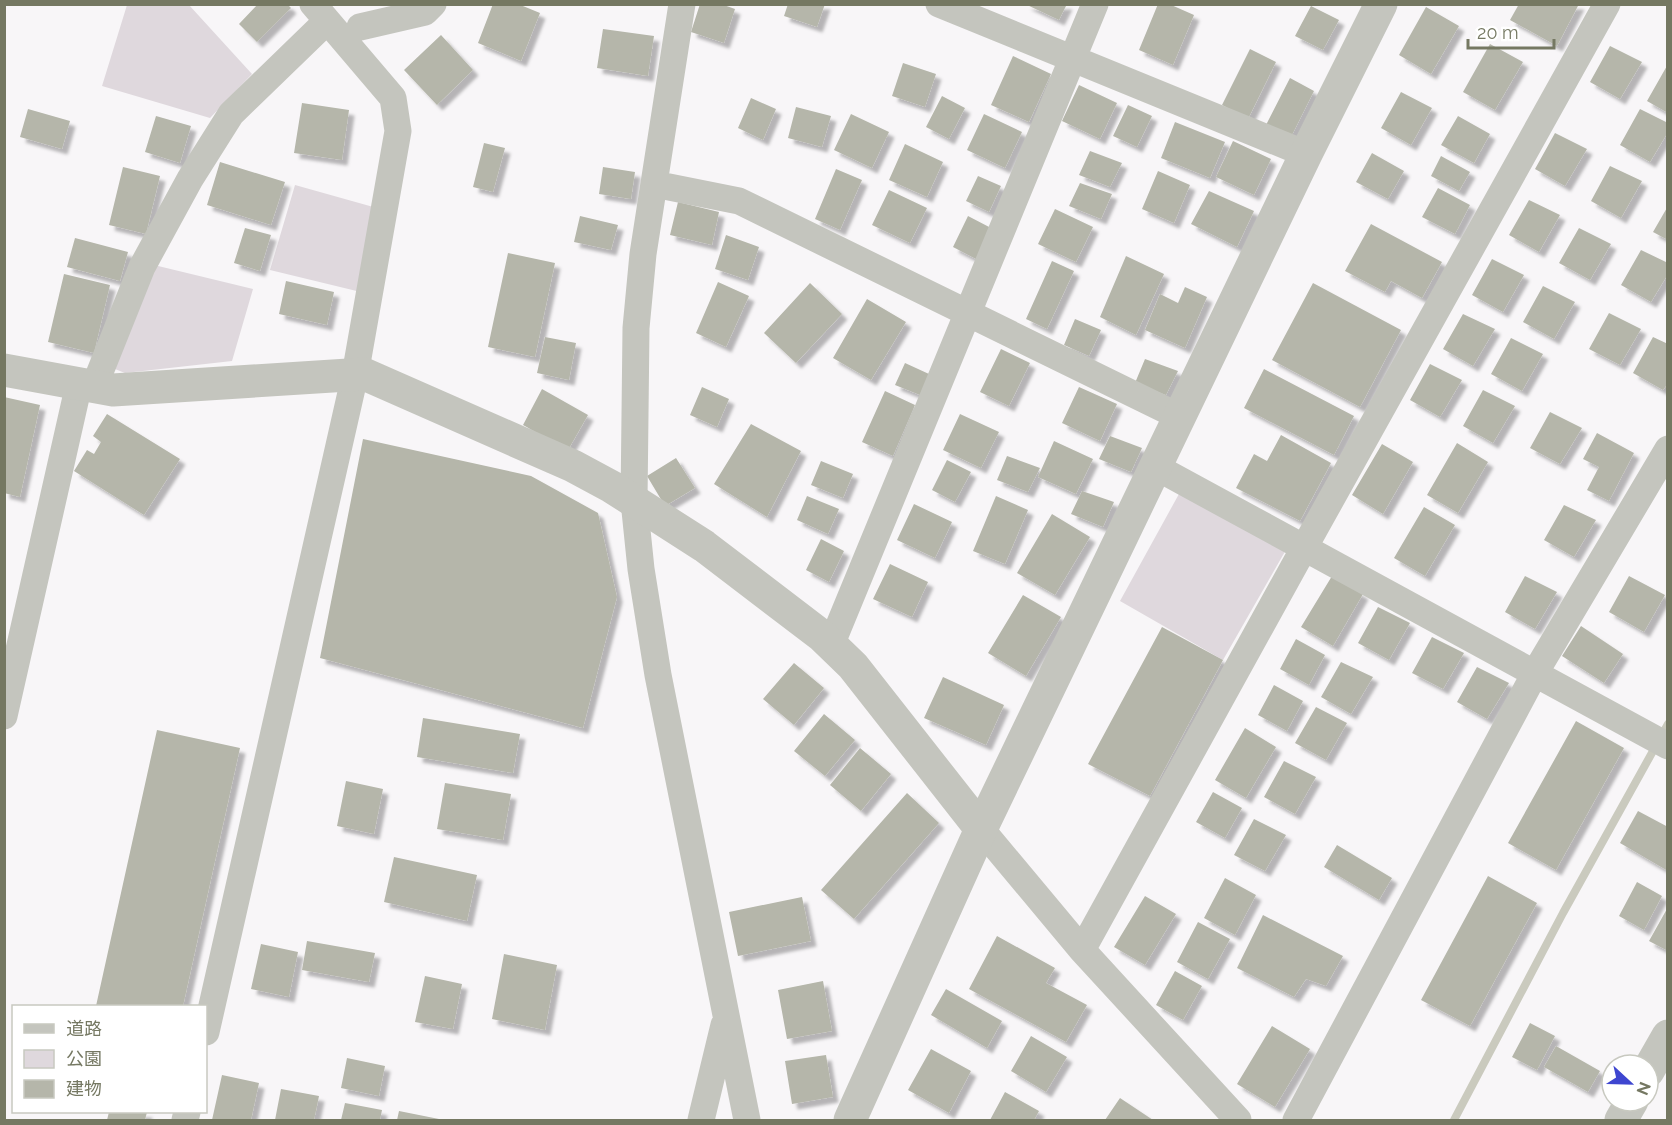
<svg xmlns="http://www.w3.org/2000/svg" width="1672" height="1125" viewBox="0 0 1672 1125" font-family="Raleway,'Noto Sans JP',sans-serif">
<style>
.green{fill:#dfd8dd}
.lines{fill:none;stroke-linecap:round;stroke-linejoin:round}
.stream{stroke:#cacabe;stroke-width:8}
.building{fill:#b5b6aa;filter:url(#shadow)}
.minor{stroke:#c4c5be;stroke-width:27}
.tertiary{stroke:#c4c5be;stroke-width:33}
</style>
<defs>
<filter id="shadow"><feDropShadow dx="5.5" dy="5.5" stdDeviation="1.5" flood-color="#0004"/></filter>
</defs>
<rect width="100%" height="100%" fill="#f8f6f8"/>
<path class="green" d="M127,5H189L252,74L210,118L102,86Z
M295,185L384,210L369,294L270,270Z
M154,265L253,289L232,361L125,373L110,367Z
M1185,483L1291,541L1223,660L1120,601Z"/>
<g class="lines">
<path class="stream" d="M1454,1120L1563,913L1668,724"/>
</g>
<path class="building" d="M258,4H287L291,8L257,42L239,24Z
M493,4H518L540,13L521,61L478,43Z
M700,4H721L735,9L724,43L691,32Z
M788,4H825L817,27L784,16Z
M1025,4H1067L1059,20Z
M1158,4H1169L1194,15L1173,65L1139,50Z
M1519,4H1579L1557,46L1510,20Z
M1311,6L1339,20L1323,50L1295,36Z
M1426,7L1459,26L1431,74L1399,55Z
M603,29L654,36L648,76L597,68Z
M441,35L473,70L437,105L404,70Z
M1490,44L1523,62L1495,110L1463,92Z
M1610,46L1642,62L1620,99L1590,82Z
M1250,49L1276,62L1248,119L1222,105Z
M1013,56L1051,74L1029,122L991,105Z
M903,63L936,74L925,107L892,96Z
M1668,64V113L1647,101Z
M1290,78L1314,91L1291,137L1266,125Z
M1079,85L1117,103L1100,139L1062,121Z
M1401,92L1432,108L1411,145L1381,128Z
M942,96L965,108L949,139L926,127Z
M751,98L776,109L763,140L738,128Z
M302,103L349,110L342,160L294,153Z
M1128,105L1152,116L1137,147L1113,136Z
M796,107L831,116L822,147L788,138Z
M28,109L70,121L62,149L20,137Z
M1640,109L1668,123V132L1650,162L1620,145Z
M851,114L889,132L872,168L834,150Z
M984,114L1022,132L1005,168L967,150Z
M156,116L191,126L180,163L145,152Z
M1458,116L1490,134L1474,163L1441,145Z
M1175,122L1225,142L1210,178L1161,158Z
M1555,133L1587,149L1565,186L1535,169Z
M1233,141L1271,159L1254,195L1216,177Z
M484,143L505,148L493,192L473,187Z
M905,144L943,162L927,197L889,180Z
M1090,151L1122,163L1110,187L1079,175Z
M1372,153L1404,171L1388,199L1356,182Z
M1441,156L1470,172L1459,191L1431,176Z
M220,162L285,182L271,225L207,205Z
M1610,166L1642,181L1621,218L1591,201Z
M123,167L160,176L146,234L109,225Z
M603,167L635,172L631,199L599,194Z
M836,169L862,180L840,230L815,219Z
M1158,171L1190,185L1174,223L1142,209Z
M978,176L1001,186L989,212L966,201Z
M1080,183L1112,194L1101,219L1069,206Z
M1438,188L1470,205L1455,234L1422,217Z
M889,190L927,208L910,243L872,225Z
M1209,191L1254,211L1237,247L1191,224Z
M1529,200L1560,215L1539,252L1509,235Z
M678,202L719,212L712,245L670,235Z
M1668,206V240L1653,232Z
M1055,209L1093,227L1076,262L1038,244Z
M580,216L618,225L611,250L574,242Z
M968,216L991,228L976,259L953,247Z
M1371,224L1442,262L1422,298L1391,281L1385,292L1345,271Z
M245,228L271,235L260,271L234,263Z
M1579,228L1611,244L1590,280L1559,263Z
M726,235L759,247L748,280L715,269Z
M75,238L128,252L120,281L67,267Z
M1641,250L1668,263V274L1651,302L1621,285Z
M508,253L555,263L535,357L488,347Z
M1126,256L1164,274L1136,335L1100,317Z
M1492,259L1524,275L1503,312L1472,295Z
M1052,261L1074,271L1047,329L1026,319Z
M64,274L110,285L94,353L48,342Z
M286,281L334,292L327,325L279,314Z
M718,282L749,296L726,347L696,333Z
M810,283L842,314L796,363L764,333Z
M1313,283L1401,330L1360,407L1272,360Z
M1543,286L1575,302L1554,339L1523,322Z
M1185,287L1207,297L1185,348L1145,330L1160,294L1178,303Z
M867,299L906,322L871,380L833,358Z
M1609,313L1641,329L1620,365L1589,349Z
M1463,314L1495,329L1473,366L1443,349Z
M1075,319L1101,330L1089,356L1064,345Z
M545,337L576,343L569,380L537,373Z
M1653,337L1668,344V383L1663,390L1633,373Z
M1511,338L1543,354L1522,391L1491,374Z
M1001,349L1030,363L1009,406L980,392Z
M1145,359L1178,371L1166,395L1135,383Z
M905,363L929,374L920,395L895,385Z
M1430,364L1462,380L1440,417L1410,400Z
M1264,369L1354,416L1334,455L1244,408Z
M702,387L729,399L717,427L690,415Z
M1079,387L1117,404L1100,441L1062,423Z
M542,389L588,415L568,450L523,425Z
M1483,390L1515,406L1493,443L1463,426Z
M885,391L915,405L893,456L862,442Z
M4,397L40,405L20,497L4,493Z
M1550,412L1582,428L1560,464L1530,448Z
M107,414L180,459L144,515L74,471L87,450L94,454L101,442L93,436Z
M960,414L999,432L981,468L943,450Z
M751,424L801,451L767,517L714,484Z
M1597,433L1634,453L1609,501L1587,490L1599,467L1583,459Z
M1281,435L1331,463L1300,521L1236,488L1254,454L1267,461Z
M1110,436L1142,448L1131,472L1099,459Z
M363,439L531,476L598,513L617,597L583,728L320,658Z
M1054,441L1093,459L1076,494L1038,477Z
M1457,443L1488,462L1458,513L1427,495Z
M1382,444L1413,462L1383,514L1352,495Z
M1007,456L1040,468L1028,492L997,480Z
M676,458L695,488L665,506L647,476Z
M947,460L971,472L955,502L932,490Z
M821,461L853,474L843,498L811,485Z
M1082,491L1114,502L1103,527L1071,514Z
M807,496L839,509L828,534L797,520Z
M996,496L1028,510L1005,564L973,551Z
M914,504L952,522L935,558L897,540Z
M1564,505L1596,520L1574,557L1544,540Z
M1424,507L1455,525L1425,576L1394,558Z
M1052,514L1090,537L1055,595L1017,573Z
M821,539L844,551L829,582L806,570Z
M890,564L928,582L912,617L873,599Z
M1332,576L1363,594L1333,646L1301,627Z
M1525,576L1557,592L1535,629L1505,612Z
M1629,576L1665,595L1644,632L1609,612Z
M1023,595L1061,617L1026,676L988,653Z
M1378,607L1410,623L1389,660L1358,643Z
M1581,626L1623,654L1604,683L1562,656Z
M1162,627L1223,660L1150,796L1088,764Z
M1432,637L1464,653L1443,689L1412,673Z
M1296,639L1325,655L1309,685L1280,669Z
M1341,662L1373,677L1351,714L1321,697Z
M794,663L824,688L794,725L763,699Z
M1477,667L1509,683L1487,719L1457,702Z
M943,677L1004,705L986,745L924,718Z
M1274,685L1303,701L1287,731L1258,715Z
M1316,707L1347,723L1326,760L1295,743Z
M824,714L855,740L825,776L794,751Z
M423,718L520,734L513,773L417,757Z
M1576,721L1624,748L1556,870L1508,843Z
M1245,728L1276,747L1246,798L1215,780Z
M157,730L240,748L183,1006H96Z
M860,748L891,774L861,811L830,785Z
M1284,761L1316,777L1295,814L1264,797Z
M346,781L383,789L374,834L337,826Z
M445,783L511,794L503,840L437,829Z
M1213,792L1242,808L1225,838L1196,822Z
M907,793L939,823L854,919L821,890Z
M1638,811L1668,827V871L1620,843Z
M1254,819L1286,835L1265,871L1234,855Z
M1337,845L1392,878L1379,900L1324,867Z
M394,857L477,875L467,921L384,902Z
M1488,876L1537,903L1470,1026L1421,1000Z
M1225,878L1256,895L1235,935L1204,918Z
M1637,882L1662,896L1644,930L1619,916Z
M1145,896L1176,914L1145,965L1114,947Z
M802,897L811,941L738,956L729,912Z
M1668,907V951L1649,941Z
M1263,915L1343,956L1326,986L1306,979L1294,997L1237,968Z
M1198,922L1230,939L1208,979L1177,962Z
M997,936L1055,968L1046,983L1087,1005L1066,1042L969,989Z
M307,941L375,953L369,982L302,970Z
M261,944L298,952L289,997L251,989Z
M504,954L557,965L545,1030L492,1019Z
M1175,971L1202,986L1183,1020L1156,1005Z
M425,976L462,984L453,1029L415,1022Z
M823,981L832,1031L787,1039L778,990Z
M946,989L1002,1021L987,1048L931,1015Z
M1530,1023L1555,1036L1537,1070L1512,1057Z
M1272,1026L1310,1049L1275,1107L1237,1084Z
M1031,1036L1067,1057L1046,1092L1011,1071Z
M1556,1046L1600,1071L1588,1092L1544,1067Z
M931,1049L971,1071L949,1113L908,1090Z
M826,1055L833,1097L792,1104L785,1061Z
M347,1058L385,1066L379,1096L341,1088Z
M222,1075L259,1083L251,1120H212Z
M281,1089L319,1096L314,1120H275Z
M1005,1092L1039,1111L1034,1120H990Z
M1120,1098L1153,1120H1105Z
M345,1103L382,1110L380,1120H341Z
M399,1111L439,1119V1120H397Z
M109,1112H147L145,1120H107Z"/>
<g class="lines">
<path class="minor" d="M682,4L643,254L636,328L634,501L641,569L658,675L747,1120
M939,4L1306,154
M360,27L425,12L433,4
M654,184L739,201L1180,417
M94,387L142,267L190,179L231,114L327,21
M1156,467L1668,746
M831,645L1095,4
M4,716L79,384
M981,829L1082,950L1238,1120
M1082,950L1304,548L1607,4
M206,1032L355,375L398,131L393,98L313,4
M185,1120L187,1112
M701,1120L724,1025
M1296,1120L1535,673L1668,449"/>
<path class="tertiary" d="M4,370L113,390L364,374L573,466L612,487L704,546L822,636L853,666L981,829
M1648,1071L1668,1036
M850,1120L981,829L1306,154L1381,4
M1621,1120L1632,1101"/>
</g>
<rect width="1672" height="1125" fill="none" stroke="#757862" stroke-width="12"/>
<rect x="12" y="1005" width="195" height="108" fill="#ffffff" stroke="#c8c9c0" stroke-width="1.5"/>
<rect x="24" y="1024" width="30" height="9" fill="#c4c5be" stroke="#c8c9c0" stroke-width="1.5"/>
<text x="66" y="1035" font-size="18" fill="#757862">道路</text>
<rect x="24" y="1050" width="30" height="18" fill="#dfd8dd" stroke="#c8c9c0" stroke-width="1.5"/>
<text x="66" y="1065" font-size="18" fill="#757862">公園</text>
<rect x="24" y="1080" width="30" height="18" fill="#b5b6aa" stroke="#c8c9c0" stroke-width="1.5"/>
<text x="66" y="1095" font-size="18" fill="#757862">建物</text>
<g transform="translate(1630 1083) rotate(112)"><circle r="28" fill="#ffffff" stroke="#c8c9c0" stroke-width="1.5"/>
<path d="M0-4.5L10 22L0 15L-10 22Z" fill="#3e46d0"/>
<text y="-9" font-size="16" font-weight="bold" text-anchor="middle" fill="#757862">N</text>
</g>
<path d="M1468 39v9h86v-9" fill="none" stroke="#757862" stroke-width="3"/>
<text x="1477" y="39" font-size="18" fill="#757862" stroke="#ffffff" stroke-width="4.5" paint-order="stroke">20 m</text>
</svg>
